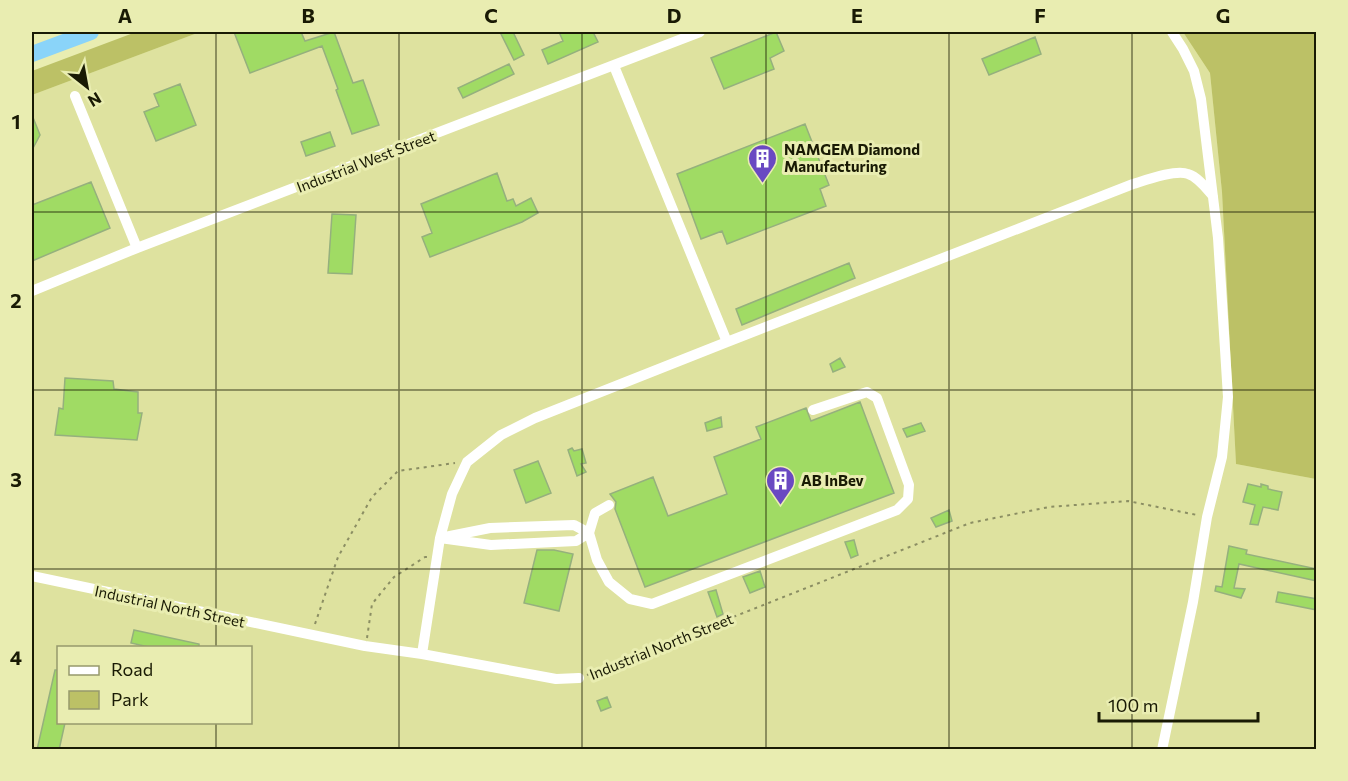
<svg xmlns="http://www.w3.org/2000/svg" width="1348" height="781" viewBox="0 0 1348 781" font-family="Commissioner,sans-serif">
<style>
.built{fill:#dee29f;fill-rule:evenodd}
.green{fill:#bcc166}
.building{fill:#a0db64;stroke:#95b07d;stroke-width:1.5}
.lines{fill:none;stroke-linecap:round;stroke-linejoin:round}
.path{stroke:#8b8e63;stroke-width:2;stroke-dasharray:3 4.5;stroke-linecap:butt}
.minor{stroke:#fff;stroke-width:10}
.highway{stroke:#8ad4f9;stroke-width:16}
.grid{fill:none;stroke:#191a04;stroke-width:1.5;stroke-opacity:0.55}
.labels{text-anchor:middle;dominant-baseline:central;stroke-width:6;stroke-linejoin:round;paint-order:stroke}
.poi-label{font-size:15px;font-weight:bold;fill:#191a04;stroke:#e9edb1;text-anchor:start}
.street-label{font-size:15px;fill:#191a04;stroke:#e9edb1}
.neatline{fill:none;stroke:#191a04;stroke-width:2}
.grid-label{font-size:20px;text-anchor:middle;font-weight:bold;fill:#191a04}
</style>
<rect width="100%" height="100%" fill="#e9edb1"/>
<path class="built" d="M200,32H1183L1210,73L1222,192L1236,464L1316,479V749L32,750V95ZM58,648H250V722H58Z"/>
<path class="green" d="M136,32H200L32,95V71Z
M1183,32H1316V479L1236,464L1222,192L1210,73Z"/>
<path class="building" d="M234,32H301L305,41L334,32L353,83L363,80L379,125L352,134L336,90L338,89L322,46L250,73Z
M500,32H513L524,55L514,60Z
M559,32H593L598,42L548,64L542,50L563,41Z
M776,32L784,51L770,58L774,69L724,89L711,58Z
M1035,37L1041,54L989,75L982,59Z
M509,64L514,74L463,98L458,88Z
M180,84L196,125L156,141L144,112L159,106L154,94Z
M32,115L40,135L32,150Z
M805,124L829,185L820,189L826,206L727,244L722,231L701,239L677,174Z
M330,132L335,146L306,156L301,142Z
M497,173L507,201L513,199L516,206L531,198L538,213L522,222L430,257L422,237L432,233L421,204Z
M91,182L110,228L32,261V205Z
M332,214L356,215L352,274L328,273Z
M849,263L855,278L742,325L736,309Z
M840,358L845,367L833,372L830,364Z
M65,378L113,381L114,389L138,392V413H142L137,440L55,435L59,408L63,409Z
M860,402L894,493L645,587L615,509L616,502L610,494L653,477L668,516L727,494L714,457L761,439L756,427L806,408L811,421Z
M721,417L722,427L707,431L705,423Z
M921,423L925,431L907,437L903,429Z
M572,448L574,451L582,449L586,463L581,464L586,472L577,476L569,453L568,450Z
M538,461L551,493L526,503L514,470Z
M1248,484L1261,487V484L1268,486V489L1282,492L1278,510L1263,507L1258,525L1250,524L1255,505L1243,502Z
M949,510L952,521L936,527L931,518Z
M854,540L858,555L851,558L845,542Z
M1229,546L1247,550L1246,554L1317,569V581L1239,564L1234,588L1245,589L1241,598L1215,591L1216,586L1222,587Z
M537,550H554L573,554L559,611L524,603Z
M760,571L765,587L750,593L743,577Z
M716,590L723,614L717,617L708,592Z
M1278,592L1317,599V610L1276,602Z
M134,630L199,644V648H153L131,643Z
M55,670H58V723H65L59,750H37Z
M607,697L611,707L601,711L597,701Z"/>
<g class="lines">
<path class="path" d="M315,624L338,557L372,497L398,471L455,463
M367,638L372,604L394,577L425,557H428
M587,675L970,523L1049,507L1128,501L1197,515"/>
<path class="minor" d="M614,66L727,342
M75,96L137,248
M32,291L137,248L700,32
M609,505L595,513L589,533L597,560L609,582L630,599L652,604L897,510L908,499L909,485L877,398L867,392L813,410
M574,525L589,533L576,541L491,545L440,538L490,528Z
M32,576L365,646L422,654L556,679L579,678
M422,654L440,538L452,494L467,462L501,435L535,418L727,342L1133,184C1146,180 1176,169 1188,174C1198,177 1206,188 1213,196
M1162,750L1193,602L1207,517L1222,457L1228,397L1218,238L1201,99L1194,71L1183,49L1172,32"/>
<path class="highway" d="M32,54L91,32"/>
</g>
<path class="grid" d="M216,32V648M399,32V750M582,32V750M766,32V750M949,32V750M1132,32V750M32,212H1316M32,390H1316M32,569H1316M216,722V750"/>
<defs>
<symbol id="building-pin" viewBox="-11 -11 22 30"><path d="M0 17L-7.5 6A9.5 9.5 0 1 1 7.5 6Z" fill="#6a49c2" stroke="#e9edb1"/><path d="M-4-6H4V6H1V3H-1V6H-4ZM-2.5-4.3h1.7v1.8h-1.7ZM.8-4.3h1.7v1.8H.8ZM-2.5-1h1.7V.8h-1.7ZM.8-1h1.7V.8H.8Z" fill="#fff"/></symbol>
</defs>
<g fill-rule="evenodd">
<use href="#building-pin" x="746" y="142" width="33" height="45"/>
<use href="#building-pin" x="764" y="464" width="33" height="45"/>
</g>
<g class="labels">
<g class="poi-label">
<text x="784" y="149">NAMGEM Diamond<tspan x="784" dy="17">Manufacturing</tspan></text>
<text x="801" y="480">AB InBev</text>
</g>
<g class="street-label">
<text transform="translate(366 161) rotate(-21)">Industrial West Street</text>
<text transform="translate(170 606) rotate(12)">Industrial North Street</text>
<text transform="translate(661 646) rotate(-22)">Industrial North Street</text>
</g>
</g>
<rect width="1348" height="781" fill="none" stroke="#e9edb1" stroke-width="66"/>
<rect x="57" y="646" width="195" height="78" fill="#e9edb1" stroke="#96996c" stroke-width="1.5"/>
<rect x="69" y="666" width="30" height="9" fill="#ffffff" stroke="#96996c" stroke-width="1.5"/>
<text x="111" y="676" font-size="18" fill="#191a04">Road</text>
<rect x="69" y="691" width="30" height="18" fill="#bcc166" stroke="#96996c" stroke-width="1.5"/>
<text x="111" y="706" font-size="18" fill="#191a04">Park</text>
<g transform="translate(87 87) rotate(149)" stroke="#e9edb1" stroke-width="4.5" paint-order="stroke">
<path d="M0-4.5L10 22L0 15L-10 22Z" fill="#191a04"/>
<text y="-9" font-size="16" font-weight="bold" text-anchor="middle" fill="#191a04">N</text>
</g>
<path d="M1099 712v9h159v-9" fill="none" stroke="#191a04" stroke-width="3"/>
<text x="1108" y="712" font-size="18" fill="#191a04" stroke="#e9edb1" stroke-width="4.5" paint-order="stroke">100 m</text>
<rect x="33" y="33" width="1282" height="715" class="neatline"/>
<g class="grid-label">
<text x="125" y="23">A</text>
<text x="308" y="23">B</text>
<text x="491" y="23">C</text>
<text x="674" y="23">D</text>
<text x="857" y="23">E</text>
<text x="1040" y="23">F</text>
<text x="1223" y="23">G</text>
<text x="16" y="129">1</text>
<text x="16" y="308">2</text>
<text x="16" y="487">3</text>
<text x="16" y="665">4</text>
</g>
</svg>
